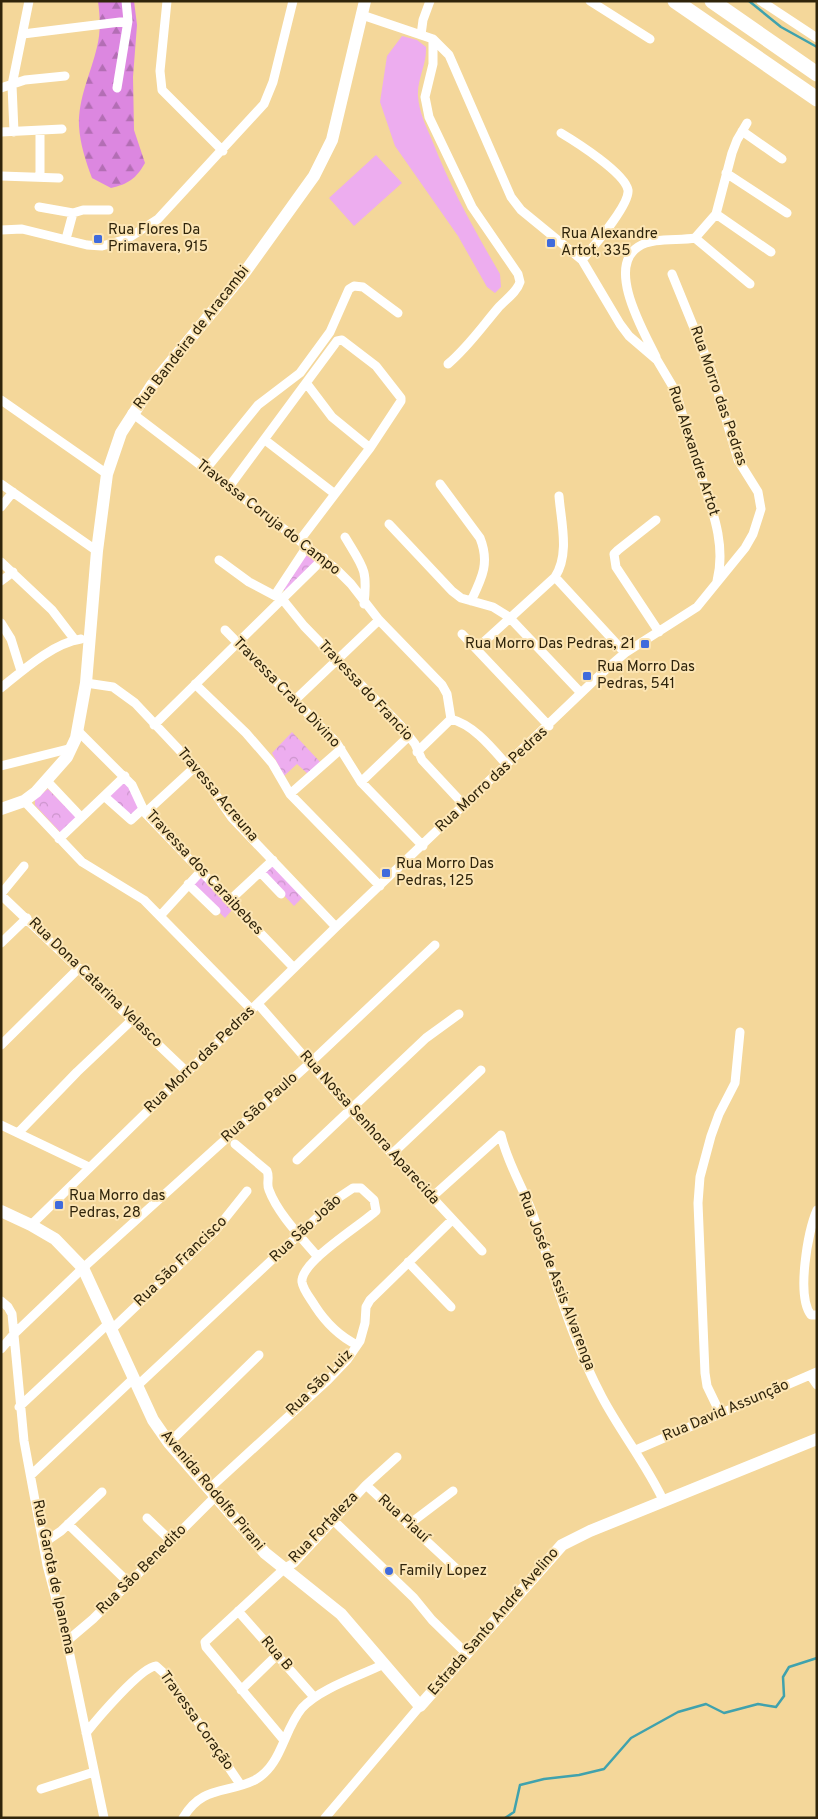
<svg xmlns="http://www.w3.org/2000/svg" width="818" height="1819" viewBox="0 0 818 1819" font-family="Overpass,sans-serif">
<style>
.grass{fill:#edadef}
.forest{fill:url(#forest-firs)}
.park{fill:url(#park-crowns)}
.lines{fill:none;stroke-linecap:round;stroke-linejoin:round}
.stream{stroke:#40a2ad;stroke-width:2.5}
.minor{stroke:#fff;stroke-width:9}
.secondary{stroke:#fff;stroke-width:12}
.trunk{stroke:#fff;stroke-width:15}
.poi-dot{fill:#406bdc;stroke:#fce5b4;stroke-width:2}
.labels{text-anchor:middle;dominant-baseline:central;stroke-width:4;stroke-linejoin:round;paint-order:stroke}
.poi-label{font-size:15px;fill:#2f240b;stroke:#fce5b4;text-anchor:start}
.street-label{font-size:15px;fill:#2f240b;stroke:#fce5b4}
</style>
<defs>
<pattern id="forest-firs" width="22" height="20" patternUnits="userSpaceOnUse" patternTransform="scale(1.25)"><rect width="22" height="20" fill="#dc87e0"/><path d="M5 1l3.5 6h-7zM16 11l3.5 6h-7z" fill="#b36eb4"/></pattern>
<pattern id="park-crowns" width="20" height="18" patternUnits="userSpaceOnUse" patternTransform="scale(1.25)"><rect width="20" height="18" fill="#edadef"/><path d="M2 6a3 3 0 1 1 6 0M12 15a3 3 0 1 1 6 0" fill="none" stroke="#cc95cc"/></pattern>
</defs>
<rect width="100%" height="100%" fill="#f4d79a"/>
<path class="grass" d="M402,36L417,40L426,47C427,64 417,79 418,96C419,112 426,126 432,140C450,187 475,231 500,274L501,287L495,293L487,287L458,236L395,146L380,102L387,56Z
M376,155L402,183L354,226L329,198Z"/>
<path class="forest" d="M98,1H134L137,25L133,77L134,130L145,163C136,179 128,184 111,188L92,178C86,162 80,144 79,126C78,98 91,73 97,47C101,32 100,16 98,1Z"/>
<path class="park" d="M308,551L317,560L287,593L282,588Z
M292,732L322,764L309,775L297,764L284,776L272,753Z
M122,780L133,791L139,807L131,817L109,795Z
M48,789L75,816L76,820L61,833L35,805V799Z
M270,863L303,897L294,906L261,871Z
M200,875L233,909L225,918L191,884Z"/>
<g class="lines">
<path class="stream" d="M749,1L781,27L817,47
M505,1818L514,1812L520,1785L544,1779L579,1775L604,1769L631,1738L678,1712L706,1704L724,1713L758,1704L776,1707L784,1696L783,1677L789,1667L817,1658"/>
<path class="minor" d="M167,1L160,71L162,90L223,151
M590,1L650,39
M761,1L817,38
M362,15L433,39L449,55L511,197L521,210L582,260L620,324L629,336L657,360L676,392C683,418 691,444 699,469C710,505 727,542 717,581
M23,34L128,21
M421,35L423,20L430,1
M433,39V64L425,97L429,117L472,207L518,274L520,282C517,292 505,300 498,308C481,328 468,347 448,364
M1,88L25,80L65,76
M117,88L128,21L126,1
M40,131V177
M742,131L782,159
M1,132L62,129
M14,132L12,85L29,1
M561,133C576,142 625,173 628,190C630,205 592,248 582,260
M726,173L787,213
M1,176L59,178
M39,207L73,213L66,239
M73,213L83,210H109
M716,214L771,252
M1,230L22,229L87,245L102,246L127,239L158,219L264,104L273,82L293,1
M695,238L750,284
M656,357C644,332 606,268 638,247C653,237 678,241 695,238L716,214L732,153L737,140L747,123
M307,384L332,417L370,448
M1,400L107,474
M132,413L335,568L351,584L379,620L442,685L447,694L451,719C474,725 492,748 507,765
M265,440L335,494
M206,469L258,405L300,373L330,332L349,289L354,286L363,287L398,313
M1,484L97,551
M440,484L480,538C490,563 482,578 471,601
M229,487L337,341L342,340L376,366L401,398V401L370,448L300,540
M1,507L13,492
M656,520L618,550L614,554L616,567L659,632
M389,524L452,591L461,598L493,607L509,617L581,693
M345,537C363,567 368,569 364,604
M219,560L249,582L283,600L304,626L401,726L415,744L422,760L464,805
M1,562L52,610L75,640
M555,577L625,653
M1,581L13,572
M275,595L308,545
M1,623L11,639L21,671
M225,630L336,742L361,782L423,846
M462,634L549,726
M476,649L555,577C570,554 561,522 559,496
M86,683L113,687L135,703L200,772L232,818L336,927
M195,684L246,733L272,763L290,794L380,886
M1,688C22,671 53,643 81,639
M294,701L379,620
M154,725L324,558
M78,731L132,785L145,813L294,968
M417,752L451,719
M1,766L72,748
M47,781L81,817
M361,782L409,736
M290,794L341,749
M104,796L131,820L143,809
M24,801L82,862L144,900L252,1010
M145,813L195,767
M59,839L125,776
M260,872L281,894
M188,884L216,911
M1,894L24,866
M1,895L187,1072
M230,900L273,860
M160,916L202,870
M1,943L27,918
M258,1004L351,1110L482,1251
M1,1045L79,968
M1,1125L89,1167
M18,1133L77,1072L133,1019
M501,1135C507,1162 522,1186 532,1212C554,1275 571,1339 602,1397C621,1433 647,1465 664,1502
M235,1144L267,1171C270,1177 266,1184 269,1190C278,1214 301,1237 318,1257
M392,1154L481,1070
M297,1160L426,1038L459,1014
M432,1197L501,1135
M817,1210C808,1231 796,1296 811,1315H817
M31,1225L336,927L603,672L625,653L697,607L745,548L753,534L761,509L758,492L738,460L712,372L672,274
M408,1262L451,1307
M1,1301L8,1307L12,1314L24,1441L47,1565L67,1641L104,1818
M112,1329L215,1231L247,1191
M1,1349L14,1334L83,1268L310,1063L435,945
M810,1375L817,1385
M137,1386L338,1198L353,1188H361L374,1200L376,1211C361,1225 300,1262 302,1282C303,1290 311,1299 315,1306C326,1323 339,1336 357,1345
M19,1407L109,1323
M720,1413L707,1386L705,1373L698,1203L700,1177L711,1136L719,1114L735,1083L740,1032
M169,1443L259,1355
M636,1450L817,1372
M31,1475L133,1379
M366,1485L461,1573
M209,1489L328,1380L347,1360L360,1341L365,1323L366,1307L370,1300L452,1220
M147,1518L171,1541
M333,1520L414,1598L432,1620L467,1654
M68,1524L129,1583
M408,1525L453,1491
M45,1542L61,1531L102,1492
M238,1611L314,1697
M67,1641L93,1619L215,1497
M241,1690L276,1656
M86,1733C97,1719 141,1667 156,1666L166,1675L240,1784
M283,1739L206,1647L205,1642L285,1568L294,1563L366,1485L397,1457
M41,1789L94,1772
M183,1818C202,1785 227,1794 255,1780C282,1765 283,1731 302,1708C319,1689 359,1676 382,1665
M325,1818L420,1706"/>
<path class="secondary" d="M1,809L24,801L36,792L67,757L76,738L86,683L97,551L107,474L121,433L152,385L245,272L314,176L332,140L365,1
M1,1211L31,1225L55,1239L83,1268L153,1420L169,1443L265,1553L341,1614L420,1706L562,1545L590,1531L817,1439"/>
<path class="trunk" d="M675,1L817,99
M712,1L817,74"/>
</g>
<g class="poi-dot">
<rect x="93" y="234" width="10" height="10" rx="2.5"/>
<rect x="546" y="238" width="10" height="10" rx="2.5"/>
<rect x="640" y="639" width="10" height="10" rx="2.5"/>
<rect x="582" y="671" width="10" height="10" rx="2.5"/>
<rect x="381" y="868" width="10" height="10" rx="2.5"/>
<rect x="54" y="1200" width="10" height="10" rx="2.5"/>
<circle cx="389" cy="1571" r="5"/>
</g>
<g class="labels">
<g class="poi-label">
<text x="108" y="230">Rua Flores Da<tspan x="108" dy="17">Primavera, 915</tspan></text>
<text x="561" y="234">Rua Alexandre<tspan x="561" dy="17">Artot, 335</tspan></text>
<text x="635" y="644" text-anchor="end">Rua Morro Das Pedras, 21</text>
<text x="597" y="667">Rua Morro Das<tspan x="597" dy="17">Pedras, 541</tspan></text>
<text x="396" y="864">Rua Morro Das<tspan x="396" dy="17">Pedras, 125</tspan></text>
<text x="69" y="1196">Rua Morro das<tspan x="69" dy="17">Pedras, 28</tspan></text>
<text x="399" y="1571">Family Lopez</text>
</g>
<g class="street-label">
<text transform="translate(192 338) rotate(-52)">Rua Bandeira de Aracambi</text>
<text transform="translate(718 396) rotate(71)">Rua Morro das Pedras</text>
<text transform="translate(693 451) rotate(72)">Rua Alexandre Artot</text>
<text transform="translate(268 518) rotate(38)">Travessa Coruja do Campo</text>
<text transform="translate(365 691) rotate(47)">Travessa do Francio</text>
<text transform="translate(286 693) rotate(46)">Travessa Cravo Divino</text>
<text transform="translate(492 780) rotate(-43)">Rua Morro das Pedras</text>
<text transform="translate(217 795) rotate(50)">Travessa Acreuna</text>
<text transform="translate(204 873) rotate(47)">Travessa dos Caraibebes</text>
<text transform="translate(95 983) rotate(44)">Rua Dona Catarina Velasco</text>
<text transform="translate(200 1060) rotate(-44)">Rua Morro das Pedras</text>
<text transform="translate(260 1108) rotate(-42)">Rua São Paulo</text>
<text transform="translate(369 1128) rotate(48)">Rua Nossa Senhora Aparecida</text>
<text transform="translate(306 1229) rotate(-43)">Rua São João</text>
<text transform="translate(181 1262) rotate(-44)">Rua São Francisco</text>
<text transform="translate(556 1281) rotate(69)">Rua José de Assis Alvarenga</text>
<text transform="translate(320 1383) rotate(-45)">Rua São Luiz</text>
<text transform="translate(726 1411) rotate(-23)">Rua David Assunção</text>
<text transform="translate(212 1491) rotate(50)">Avenida Rodolfo Pirani</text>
<text transform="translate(403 1519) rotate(42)">Rua Piauí</text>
<text transform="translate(324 1528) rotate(-46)">Rua Fortaleza</text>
<text transform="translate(142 1570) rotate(-45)">Rua São Benedito</text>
<text transform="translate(53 1577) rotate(78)">Rua Garota de Ipanema</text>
<text transform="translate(494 1622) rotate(-49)">Estrada Santo André Avelino</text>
<text transform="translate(276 1654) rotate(49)">Rua B</text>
<text transform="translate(196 1721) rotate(55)">Travessa Coração</text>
</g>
</g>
<rect width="818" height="1819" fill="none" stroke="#2f240b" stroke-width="5"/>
</svg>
